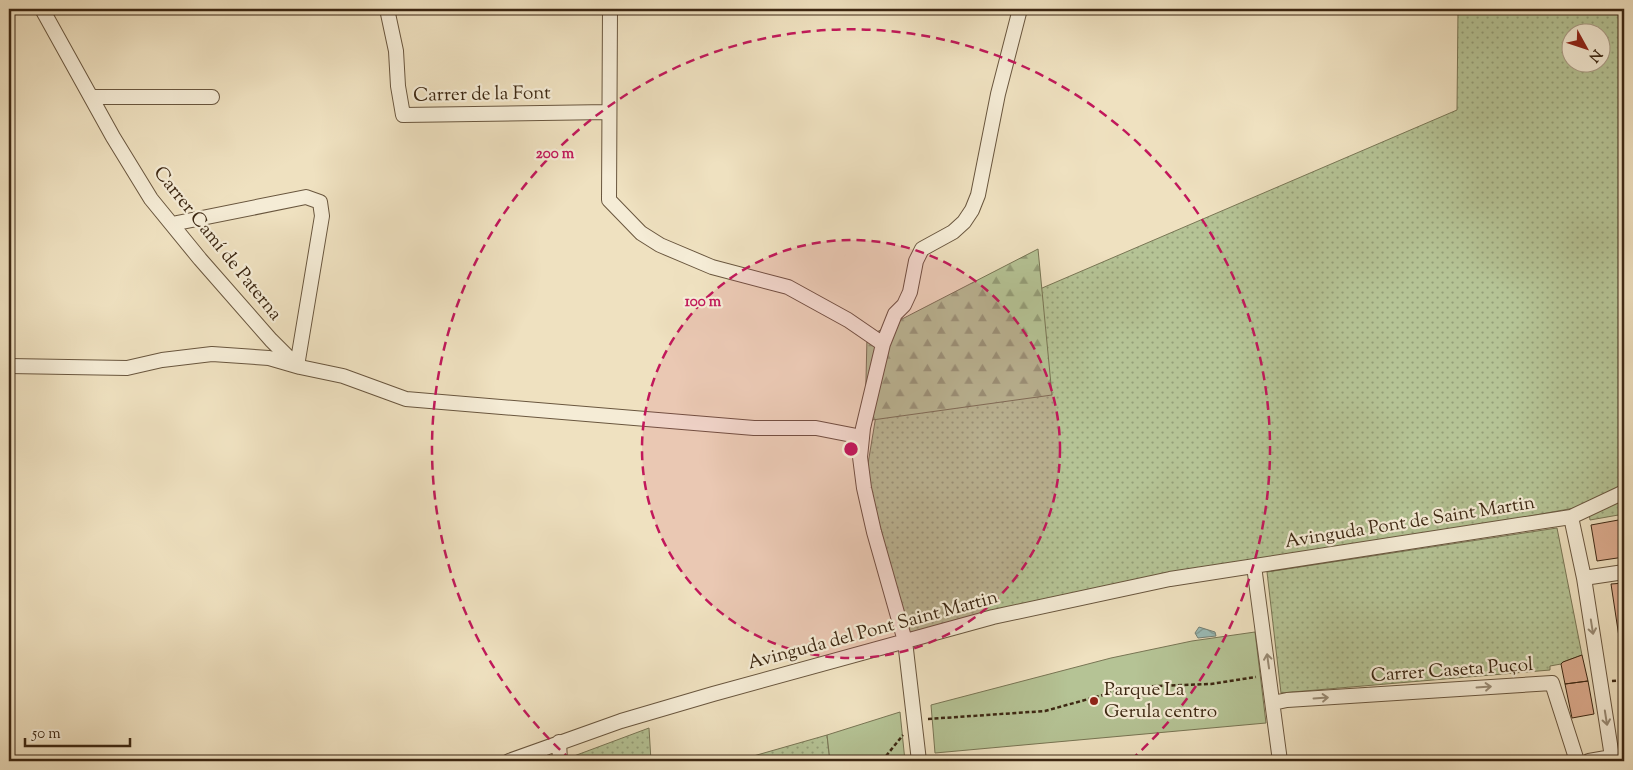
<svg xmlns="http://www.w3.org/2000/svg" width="1633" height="770" viewBox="0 0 1633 770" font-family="'Sorts Mill Goudy',serif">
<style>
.grass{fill:url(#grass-dots);stroke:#787554;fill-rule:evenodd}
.forest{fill:url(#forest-firs);stroke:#787554}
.park{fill:#b5c395;stroke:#787554}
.water{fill:url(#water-waves);stroke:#748075}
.building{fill:#ddac8f;stroke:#3c2712}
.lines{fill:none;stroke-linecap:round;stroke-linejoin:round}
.minor-casing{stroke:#69563e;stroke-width:16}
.path{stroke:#3c2712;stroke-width:2.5;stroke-dasharray:4 2.5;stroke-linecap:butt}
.minor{stroke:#f5ecd6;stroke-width:14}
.oneway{stroke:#988a74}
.ring{fill:none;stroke:#c2185b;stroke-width:2.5;stroke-dasharray:9 6}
.poi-dot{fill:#8f2418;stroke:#f5ecd6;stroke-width:2}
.labels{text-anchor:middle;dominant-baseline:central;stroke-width:4.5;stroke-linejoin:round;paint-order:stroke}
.street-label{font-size:19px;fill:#3c2712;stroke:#f5ecd6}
.poi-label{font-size:19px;fill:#3c2712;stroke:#f5ecd6;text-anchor:start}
.centre{fill:#c2185b;stroke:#f5ecd6;stroke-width:2.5}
.ring-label{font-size:15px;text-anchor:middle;font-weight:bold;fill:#c2185b;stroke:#f5ecd6;stroke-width:4.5;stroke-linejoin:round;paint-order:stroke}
</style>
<defs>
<pattern id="grass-dots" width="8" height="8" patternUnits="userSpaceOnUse" patternTransform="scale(1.25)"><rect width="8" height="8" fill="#b5c395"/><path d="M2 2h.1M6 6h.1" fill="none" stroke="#949e78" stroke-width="1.8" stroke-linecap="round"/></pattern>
<pattern id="forest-firs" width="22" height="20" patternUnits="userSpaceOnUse" patternTransform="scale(1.25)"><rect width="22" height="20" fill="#b5c395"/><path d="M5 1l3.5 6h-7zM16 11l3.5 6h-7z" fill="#949e78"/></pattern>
<pattern id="water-waves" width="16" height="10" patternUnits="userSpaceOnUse" patternTransform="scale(1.25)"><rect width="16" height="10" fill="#9abcb7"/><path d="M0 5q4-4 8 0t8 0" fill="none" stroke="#7f9993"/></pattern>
</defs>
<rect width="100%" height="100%" fill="#efe1c0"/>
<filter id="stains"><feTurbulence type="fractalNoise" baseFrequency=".004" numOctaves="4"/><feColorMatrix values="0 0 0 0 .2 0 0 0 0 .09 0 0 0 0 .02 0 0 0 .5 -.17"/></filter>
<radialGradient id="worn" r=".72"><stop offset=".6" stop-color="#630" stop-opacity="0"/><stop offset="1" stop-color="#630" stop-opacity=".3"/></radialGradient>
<path class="grass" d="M1458,9H1624V499L1254,566L905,641L864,488L886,355L1457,110ZM1570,32H1600V62H1570Z
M1624,500V514L1590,520L1589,513Z
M1557,528L1582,655L1563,662L1561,664L1550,666V670L1281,693L1267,572Z
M649,728L651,761H574V756Z
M827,735L830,761H736Z"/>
<path class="forest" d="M1038,249L1052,395L865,421L867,337Z"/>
<path class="park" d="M1255,632L1266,723L935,753L931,705L1111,658L1192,641Z
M900,712L905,761H830L827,735Z"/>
<path class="water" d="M1199,627L1215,632L1216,636L1198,638L1195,633Z"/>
<path class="building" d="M1624,519V557L1597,561L1591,525Z
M1624,583V670L1611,584Z
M1582,655L1588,681L1565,684L1561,664L1563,662Z
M1588,681L1594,714L1572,718L1565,684Z"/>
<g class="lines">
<defs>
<path id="minor" d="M42,9L113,137L151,199L200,259L271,340L296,365
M387,9L396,51L398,86L403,115L609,112
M610,9L609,200L641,233L660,245L712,267L788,287L848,320L883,344
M91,97H212
M172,224L306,197L320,202L322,216L297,366
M9,366L127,368L162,360L212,354L269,358L300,367L343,376L406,399L754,428H816L862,437
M1571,517L1584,578L1612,757L1589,761
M1254,566L1280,761
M1584,578L1624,572
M1273,703L1287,700L1552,683L1577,761
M559,742L560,761
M509,761L621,721L713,694L993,617L1170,579L1571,517L1624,492
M919,761L905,641L874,532L864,488L860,457L863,428L883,344L895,314L904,305L910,292L916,261L922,249L953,232L964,222L972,210L978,195L998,94L1020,9"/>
</defs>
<use href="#minor" class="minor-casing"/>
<path class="path" d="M1612,681L1624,680
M928,719L1045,711L1132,687L1211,684L1256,677
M882,761L903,735"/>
<use href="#minor" class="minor"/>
</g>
<defs><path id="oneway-shaft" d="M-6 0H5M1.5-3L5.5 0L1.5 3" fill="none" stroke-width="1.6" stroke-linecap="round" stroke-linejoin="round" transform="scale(1.25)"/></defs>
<g class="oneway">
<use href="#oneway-shaft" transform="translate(1592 627) rotate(81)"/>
<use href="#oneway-shaft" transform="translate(1268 661) rotate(-98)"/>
<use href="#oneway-shaft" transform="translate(1484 687) rotate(-4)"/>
<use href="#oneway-shaft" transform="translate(1321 698) rotate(-4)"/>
<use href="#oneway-shaft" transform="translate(1606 718) rotate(81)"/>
</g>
<circle cx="851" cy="449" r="209" fill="#c2185b" fill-opacity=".12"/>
<g class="ring">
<circle cx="851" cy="449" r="209"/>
<path d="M571 760A419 419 0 1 1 1131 760"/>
</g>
<circle class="poi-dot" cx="1094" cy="701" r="5"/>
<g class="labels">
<g class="street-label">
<text transform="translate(482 95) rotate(-1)">Carrer de la Font</text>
<text transform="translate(217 244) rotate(51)">Carrer Camí de Paterna</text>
<text transform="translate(1410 523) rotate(-9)">Avinguda Pont de Saint Martin</text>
<text transform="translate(873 631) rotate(-15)">Avinguda del Pont Saint Martin</text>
<text transform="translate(1452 671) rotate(-4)">Carrer Caseta Puçol</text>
</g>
<g class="poi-label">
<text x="1104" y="690">Parque La<tspan x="1104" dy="22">Gerula centro</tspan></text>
</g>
</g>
<circle cx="851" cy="449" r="8" class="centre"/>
<g class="ring-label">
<text x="555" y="158">200 m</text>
<text x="703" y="306">100 m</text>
</g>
<rect width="1633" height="770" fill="none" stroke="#efe1c0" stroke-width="30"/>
<rect x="10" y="10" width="1613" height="750" fill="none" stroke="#3c2712" stroke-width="2.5"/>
<rect x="15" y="15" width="1603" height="740" fill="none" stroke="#3c2712"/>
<g transform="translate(1586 48) rotate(130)"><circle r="24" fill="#f5ecd6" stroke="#ab9d88"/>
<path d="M0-4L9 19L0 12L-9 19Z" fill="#8f2418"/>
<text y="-8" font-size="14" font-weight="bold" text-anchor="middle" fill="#3c2712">N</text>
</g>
<path d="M25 738v8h105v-8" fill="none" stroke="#3c2712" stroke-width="2.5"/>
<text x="32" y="738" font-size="15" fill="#3c2712" stroke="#f5ecd6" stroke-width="4" paint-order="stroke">50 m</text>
<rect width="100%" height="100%" filter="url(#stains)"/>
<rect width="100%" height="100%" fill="url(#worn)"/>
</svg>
